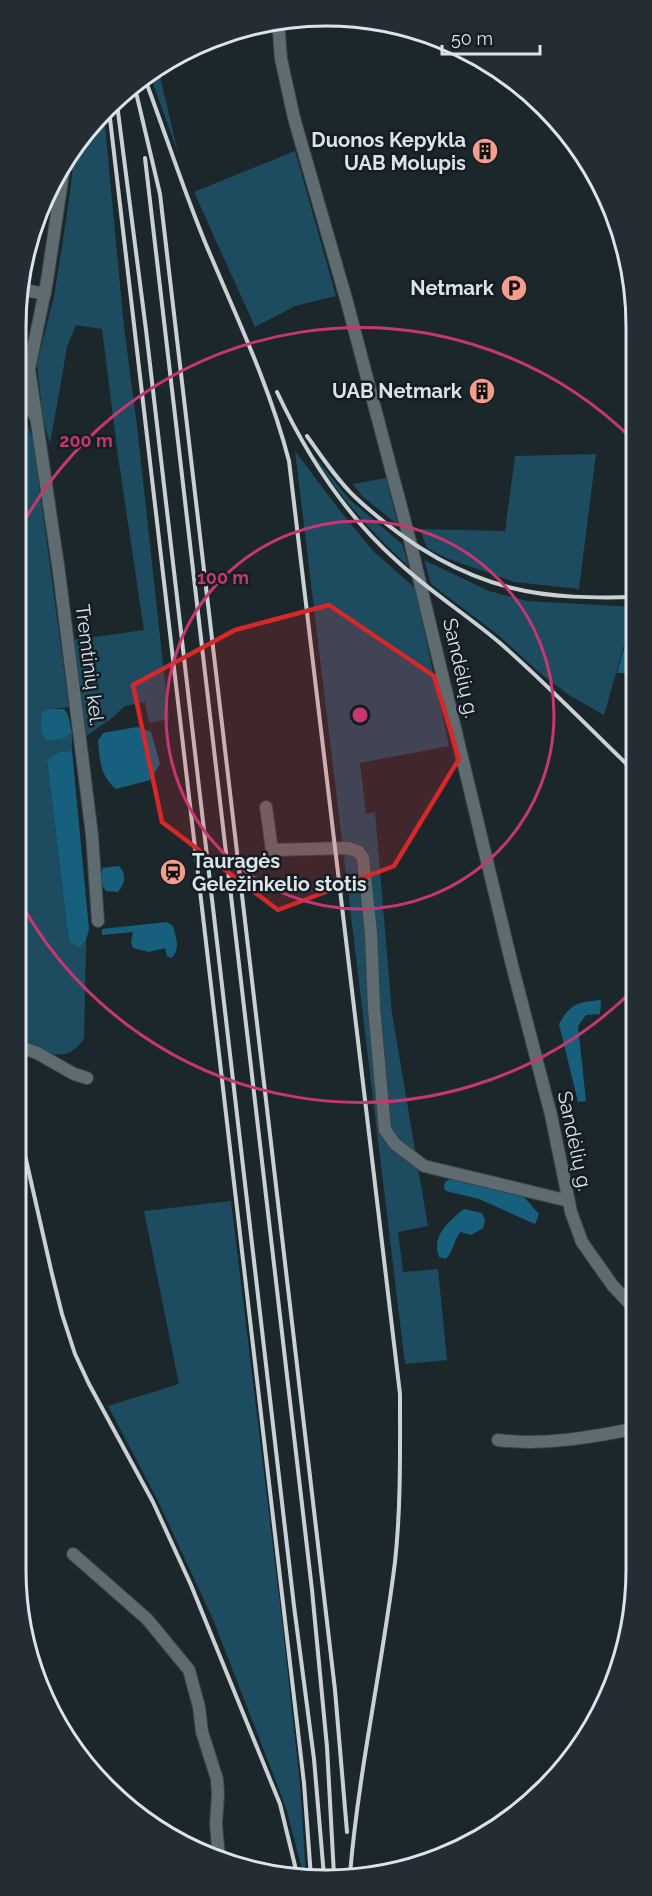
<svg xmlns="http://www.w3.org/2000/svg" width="652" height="1896" viewBox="0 0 652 1896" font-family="Raleway,sans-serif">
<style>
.green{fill:#1d4c61}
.forest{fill:#17607d}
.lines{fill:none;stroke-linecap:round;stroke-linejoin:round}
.minor-casing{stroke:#3a4347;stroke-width:14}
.minor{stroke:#5e6b71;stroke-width:12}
.rail{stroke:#c9d1d4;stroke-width:4}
.marked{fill:#d62828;fill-opacity:0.2;stroke:#d62828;stroke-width:4.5;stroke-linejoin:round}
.ring{fill:none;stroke:#c63770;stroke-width:3}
.labels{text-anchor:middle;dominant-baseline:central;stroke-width:5;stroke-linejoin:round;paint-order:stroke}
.poi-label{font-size:20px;font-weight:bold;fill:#dde4e7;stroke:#131d23;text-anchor:end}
.street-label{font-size:20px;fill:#dde4e7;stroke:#131d23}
.rim{fill:none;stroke:#dde4e7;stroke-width:3}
.centre{fill:#c63770;stroke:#131d23;stroke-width:3}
.ring-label{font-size:18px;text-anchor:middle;font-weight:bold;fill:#c63770;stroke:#131d23;stroke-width:5;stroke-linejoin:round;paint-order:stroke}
</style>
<rect width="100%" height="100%" fill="#1c272c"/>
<path class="green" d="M158,68L178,153L150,75Z
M104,115L124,327L137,426L169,719L149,723L145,702L125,706L112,718L86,736L74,640L144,630L118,456L102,329L76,325L67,347L50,444L43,420L37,363L54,296L61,253L71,186L74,147L79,137Z
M295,151L336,296L295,306L255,327L194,192Z
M18,302C36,317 25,342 21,362L15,361V326Z
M21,414L27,422L33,440L69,707L51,709L65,738L72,733V751L59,752L47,760L69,942L79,948L86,940L84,1039C60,1071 44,1045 15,1037V419Z
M295,451L337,507L374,552L415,588L449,746L360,763L366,814L375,812L392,1014L428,1226L398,1232L403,1272L438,1269L447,1360L405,1364Z
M596,454L579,589L514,582L446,558L427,548L420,529L505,531L515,456Z
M314,456L349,499L402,544L409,567C373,533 340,498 314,456Z
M386,478L398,525L362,496L353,484Z
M424,560L489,591L527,601L635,607L604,715L569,695L541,674L497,634L431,584Z
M231,1201L283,1629L300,1784L306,1877H304L287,1811L277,1784L212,1617L157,1499L108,1406L179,1384L144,1211Z"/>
<path class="forest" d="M635,610V673H617Z
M51,709H64L68,715L72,733L65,738L46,741L41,728L42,712Z
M137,727L151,732L160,764L150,780L116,789C100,776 100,760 98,741L103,733Z
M72,751L89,929L86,940L79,948L69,942L47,760L59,752Z
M119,866C127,875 125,883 118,892L106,891C100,884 99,876 103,868Z
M167,922L173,926C176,937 181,950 171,958L167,956L165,948L149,952L133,948L131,942L133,932L102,935V929Z
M601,1000L600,1014L586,1015L578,1026L586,1101L578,1102L559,1024C571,1003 578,1002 601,1000Z
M450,1179L523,1196L539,1214L535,1224L479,1199L446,1191L444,1188L445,1182Z
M464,1209L482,1213L485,1220L483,1228L471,1235L460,1232C454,1241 453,1251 446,1259L439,1257C431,1236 449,1221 464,1209Z"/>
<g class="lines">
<defs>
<path id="minor" d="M278,20L281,59L294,118L347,302L410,541L512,965L551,1115L571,1212L582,1242L613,1286L636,1310
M20,289L45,294
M29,369L59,572L92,835L98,921
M15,400L29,369L47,281L64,167
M15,408L24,406L32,411L35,416
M266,807L272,850L348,848L359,852L363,858L371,933L374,1008L385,1130L395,1144L424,1166L569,1201
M15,1045L37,1053L74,1074L87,1078
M498,1440C543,1446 593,1437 637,1428
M73,1554L147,1619L189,1670L199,1707L202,1732L217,1779L218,1794L216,1824L219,1858"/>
</defs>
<use href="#minor" class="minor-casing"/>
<use href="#minor" class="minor"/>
<path class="rail" d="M145,79C166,135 184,192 207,247C237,318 270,387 289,461L400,1394C400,1450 401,1507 395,1562C382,1667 359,1769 350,1874
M135,88L160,194L335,1690L347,1832
M117,104L146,330L294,1606L314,1759L324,1876
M109,110L304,1783L311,1877
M145,158L312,1590L327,1747L334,1875
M277,392C307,456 344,514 397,561C429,591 467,615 500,643C547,684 590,729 635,772
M307,436C322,457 337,480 355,497C400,539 452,573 512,588C551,598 595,598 635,597
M15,1111L52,1274L62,1314L75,1354L89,1384L153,1502L191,1585L280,1804L298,1878"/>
</g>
<path class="marked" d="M329,605L434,676L459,759L394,866L278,910L162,822L133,685L235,630Z"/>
<g class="ring">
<circle cx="360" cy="715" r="194"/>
<path d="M634 989A388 388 0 0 1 16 894M16 536A388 388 0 0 1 634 441"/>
</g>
<defs>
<symbol id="building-disc" viewBox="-11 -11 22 22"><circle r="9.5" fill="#f59d8d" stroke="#131d23"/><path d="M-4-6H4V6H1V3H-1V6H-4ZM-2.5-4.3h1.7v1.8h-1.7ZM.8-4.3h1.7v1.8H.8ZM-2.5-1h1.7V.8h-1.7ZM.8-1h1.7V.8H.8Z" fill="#111"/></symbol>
<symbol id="parking-disc" viewBox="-11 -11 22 22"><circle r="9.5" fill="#f59d8d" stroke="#131d23"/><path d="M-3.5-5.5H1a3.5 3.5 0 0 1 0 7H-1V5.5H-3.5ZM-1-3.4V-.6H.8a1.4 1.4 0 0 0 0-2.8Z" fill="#111"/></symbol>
<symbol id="station-disc" viewBox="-11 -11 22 22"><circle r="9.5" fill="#f59d8d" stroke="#131d23"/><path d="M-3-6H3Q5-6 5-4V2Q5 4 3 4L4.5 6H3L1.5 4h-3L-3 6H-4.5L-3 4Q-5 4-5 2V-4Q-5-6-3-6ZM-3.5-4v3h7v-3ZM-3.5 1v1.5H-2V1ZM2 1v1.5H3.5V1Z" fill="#111"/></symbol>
</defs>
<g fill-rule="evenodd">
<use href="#building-disc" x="470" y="136" width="30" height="30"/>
<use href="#parking-disc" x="499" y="273" width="30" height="30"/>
<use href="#building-disc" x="467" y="376" width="30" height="30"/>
<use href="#station-disc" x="158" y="857" width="30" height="30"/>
</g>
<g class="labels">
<g class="poi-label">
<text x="466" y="140">Duonos Kepykla<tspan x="466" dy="23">UAB Molupis</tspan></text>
<text x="494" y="288">Netmark</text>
<text x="462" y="391">UAB Netmark</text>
<text x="192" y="861" text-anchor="start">Tauragės<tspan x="192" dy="23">Geležinkelio stotis</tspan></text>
</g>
<g class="street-label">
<text transform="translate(90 665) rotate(83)">Tremtinių kel.</text>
<text transform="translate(461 668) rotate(77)">Sandėlių g.</text>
<text transform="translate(575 1141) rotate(78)">Sandėlių g.</text>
</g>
</g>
<path d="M0 0H652V1896H0ZM326 26H326A300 300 0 0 1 626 326V1570A300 300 0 0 1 326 1870H326A300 300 0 0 1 26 1570V326A300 300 0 0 1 326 26Z" fill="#232d33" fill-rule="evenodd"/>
<path class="rim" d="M326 26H326A300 300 0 0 1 626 326V1570A300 300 0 0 1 326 1870H326A300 300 0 0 1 26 1570V326A300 300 0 0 1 326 26Z"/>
<circle cx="360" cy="715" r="9" class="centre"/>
<g class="ring-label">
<text x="86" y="447">200 m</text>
<text x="223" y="584">100 m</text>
</g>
<path d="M442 45v9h98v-9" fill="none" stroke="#dde4e7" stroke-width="3"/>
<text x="451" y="45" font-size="18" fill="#dde4e7" stroke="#131d23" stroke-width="4.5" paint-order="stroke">50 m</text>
</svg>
